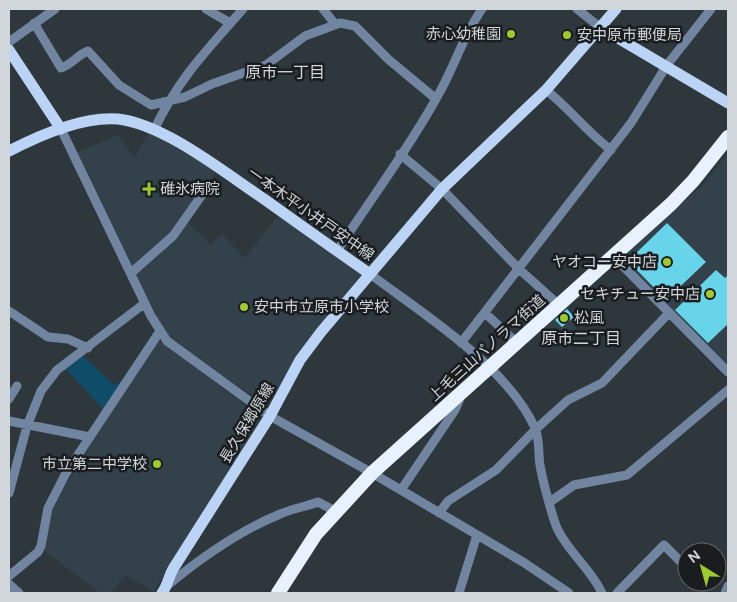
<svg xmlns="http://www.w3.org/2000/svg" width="737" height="602" viewBox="0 0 737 602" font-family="Figtree,'Noto Sans JP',sans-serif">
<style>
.built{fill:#32414a}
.green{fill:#0e4c68}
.building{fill:#67d4e9}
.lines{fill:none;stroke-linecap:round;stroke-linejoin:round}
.minor{stroke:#7185a0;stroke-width:9}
.major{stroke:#bbd4f5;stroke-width:11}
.highway{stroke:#e8f1ff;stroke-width:14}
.poi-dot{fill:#9fca2d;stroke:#191d20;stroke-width:2}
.labels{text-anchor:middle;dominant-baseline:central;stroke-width:5;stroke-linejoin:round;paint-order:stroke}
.poi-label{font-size:15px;fill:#d1d6da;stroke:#191d20;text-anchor:end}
.street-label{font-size:15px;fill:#d1d6da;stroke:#191d20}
.neighbourhood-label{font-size:16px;fill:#d1d6da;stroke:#191d20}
</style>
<rect width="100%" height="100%" fill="#2e373c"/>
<path class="built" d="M149,132L216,171L180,225L133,269L76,153L118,135L134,158Z
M728,153V364L727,365L620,258L705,183Z
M282,217L364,276L272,403L264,404L169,339L135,273L187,222L211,245L222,234L245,258L276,218Z
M566,306L581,323L556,349L551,344L556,338L543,327Z
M157,339L261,417L262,422L153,592L126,575L110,593H101L42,549L53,505Z"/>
<path class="green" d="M83,356L114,385L126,378L105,411L65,368Z"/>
<path class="building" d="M667,223L706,262L666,300L628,261Z
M716,270L725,278L728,275V324L708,343L675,310Z
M567,309L574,317L562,327L555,320Z"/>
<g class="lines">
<path class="minor" d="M206,9L230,23
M323,9L335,24
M577,9L601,28
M34,23L61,68C73,64 77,55 88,51L119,85L151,105L185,97L212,84L266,65L305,36L340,23L355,26L388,59L436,99
M9,42L55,9
M546,90C569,108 587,132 611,150
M61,129L151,316L167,341L270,416L372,473L523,562L569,593
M154,130C179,78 206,51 243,9
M400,154L442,189L519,269L559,305
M337,251C370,200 408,150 437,97C454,68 463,36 482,9
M613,256L728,372
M131,273L173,236L204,192
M370,274C423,314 507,366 535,428C540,439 538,453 540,465C542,478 552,516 557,528C568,552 591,569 602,593
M9,311L48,337L68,339L88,348
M485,313L517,343
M461,343L631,123L667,65L711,9
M9,399L17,386
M9,421L90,437
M401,490L455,410L459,401L455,398
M9,493L27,426L41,391L57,370L145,303
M550,502L574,485L627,475L728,390
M439,513L448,501L496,470L536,429L568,400L602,383L668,314
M9,576L38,552L41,546L48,508L66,473L160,331
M9,584L19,593
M168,585C202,557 237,532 278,515C290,509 305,507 318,502L335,511
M459,593L477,535
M617,593L664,545L684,565
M725,593L728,586"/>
<path class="major" d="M601,28L728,103
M9,50L61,129
M9,151C38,136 84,116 118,119C164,124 225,173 264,199C299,224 334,249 370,274
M162,593C168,585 168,578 173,569L270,416L300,360L321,332L442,189L546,90L616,9"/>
<path class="highway" d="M278,593L316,534L372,473L671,204L693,181L728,137"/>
</g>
<g class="poi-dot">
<circle cx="511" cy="34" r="5"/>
<circle cx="567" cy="35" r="5"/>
<path d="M146.5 181.5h5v5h5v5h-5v5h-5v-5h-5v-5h5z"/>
<circle cx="667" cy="262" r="5"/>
<circle cx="710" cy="294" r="5"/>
<circle cx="244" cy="307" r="5"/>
<circle cx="564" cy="318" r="5"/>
<circle cx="157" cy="464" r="5"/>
</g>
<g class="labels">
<g class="poi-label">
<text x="501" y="34">赤心幼稚園</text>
<text x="577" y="35" text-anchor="start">安中原市郵便局</text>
<text x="160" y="189" text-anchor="start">碓氷病院</text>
<text x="657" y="262">ヤオコー安中店</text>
<text x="700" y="294">セキチュー安中店</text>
<text x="254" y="307" text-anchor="start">安中市立原市小学校</text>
<text x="574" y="318" text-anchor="start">松風</text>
<text x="147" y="464">市立第二中学校</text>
</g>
<g class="street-label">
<text transform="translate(311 214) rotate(35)">一本木平小井戸安中線</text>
<text transform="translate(487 348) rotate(-42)">上毛三山パノラマ街道</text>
<text transform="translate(247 423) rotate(-59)">長久保郷原線</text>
</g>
<g class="neighbourhood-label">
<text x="285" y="72">原市一丁目</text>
<text x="581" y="338">原市二丁目</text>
</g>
</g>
<rect width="737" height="602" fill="none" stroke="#d1d6da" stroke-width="20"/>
<g transform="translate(702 567) rotate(323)"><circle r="24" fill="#191d20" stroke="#63676a"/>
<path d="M0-4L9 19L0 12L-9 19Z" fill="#9fca2d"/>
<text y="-8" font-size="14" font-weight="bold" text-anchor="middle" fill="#d1d6da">N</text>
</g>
</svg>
